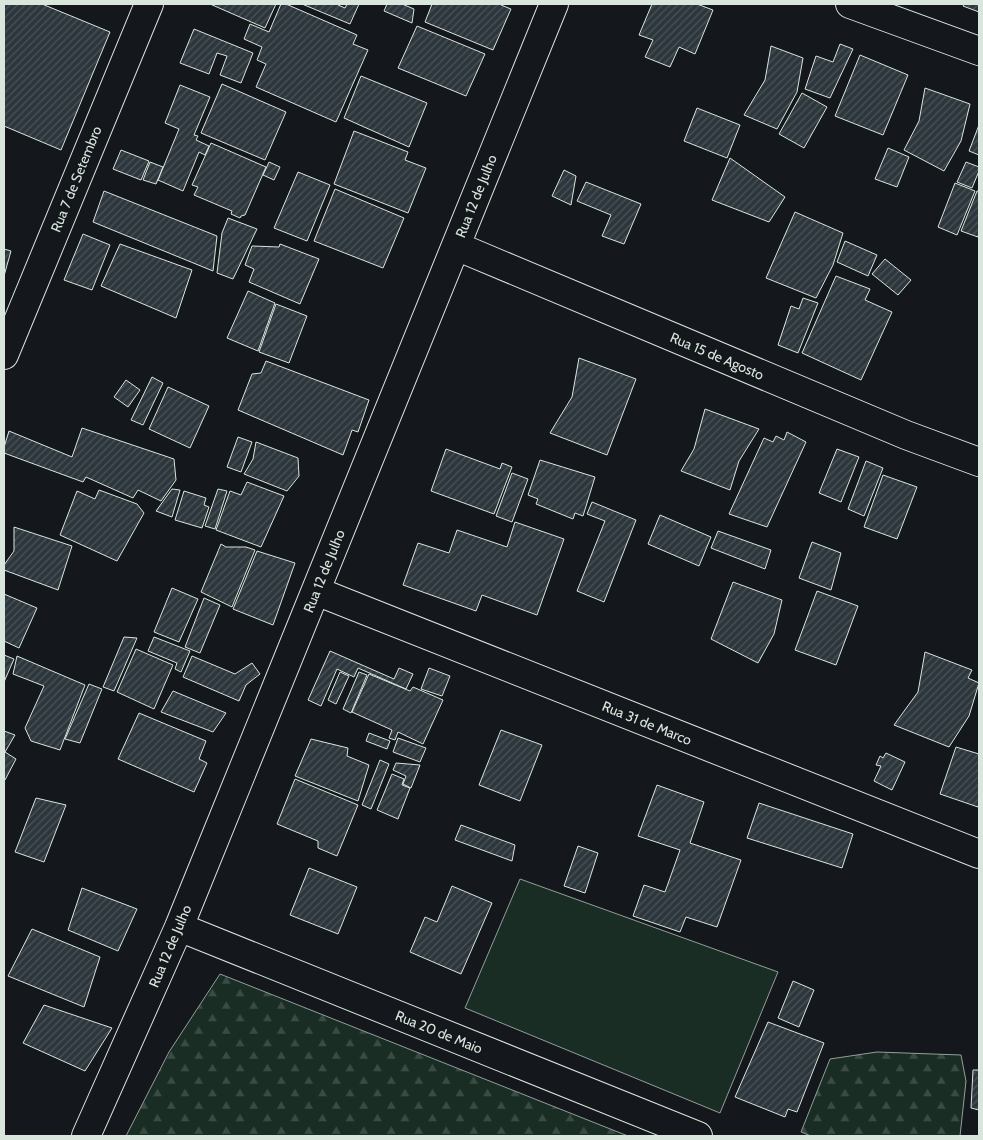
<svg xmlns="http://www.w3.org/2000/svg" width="983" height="1140" viewBox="0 0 983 1140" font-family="Cabin,sans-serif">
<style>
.grass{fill:#1a2d24;stroke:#939e99}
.forest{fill:url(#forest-firs);stroke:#939e99}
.building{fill:url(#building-hatch);stroke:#d8e6dc}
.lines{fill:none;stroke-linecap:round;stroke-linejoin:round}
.street-casing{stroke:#d8e6dc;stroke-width:30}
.street{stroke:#14181c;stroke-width:28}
.labels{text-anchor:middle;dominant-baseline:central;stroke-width:4;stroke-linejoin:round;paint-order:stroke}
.street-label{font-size:14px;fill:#d8e6dc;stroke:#14181c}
</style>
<defs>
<pattern id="forest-firs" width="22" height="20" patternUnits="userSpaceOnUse" patternTransform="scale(1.25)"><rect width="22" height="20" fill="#1a2d24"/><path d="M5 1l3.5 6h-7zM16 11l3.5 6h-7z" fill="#3b4b43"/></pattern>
<pattern id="building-hatch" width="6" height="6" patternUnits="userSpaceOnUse" patternTransform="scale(1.25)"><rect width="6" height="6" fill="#2c363c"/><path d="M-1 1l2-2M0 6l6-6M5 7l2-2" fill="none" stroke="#4a5358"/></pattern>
</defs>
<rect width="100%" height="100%" fill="#14181c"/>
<path class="grass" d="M520,879L778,972L720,1113L465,1008Z"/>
<path class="forest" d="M220,974L628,1136H126L169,1052Z
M877,1052L961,1055L966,1081L960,1136H811L801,1132L830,1059Z"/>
<path class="building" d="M4,4H42L110,32L61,150L4,126Z
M210,4H276L265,28Z
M281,4H286L357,35L353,44L368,50L336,122L256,87L266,64L257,60L262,47L244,39L250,24L269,32Z
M302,4H339L338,5L345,8L347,4H359L350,24Z
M387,4H402L414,9L412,23L384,11Z
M432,4H501V5L511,9L493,50L425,22Z
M652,4H697L713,10L695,54L679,47L670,67L645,57L653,40L639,35Z
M964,4H979V12L963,6Z
M417,26L485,54L466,96L398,68Z
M194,29L253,53L241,83L220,75L227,56L217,53L209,74L180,63Z
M840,44L853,49L830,98L805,89L816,56L833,62Z
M771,46L803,58L797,92L777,129L744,115L765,80Z
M860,55L908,75L883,135L835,116Z
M361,76L427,103L409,147L344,118Z
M222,84L286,112L265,160L201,133Z
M180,85L210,97L194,135L198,136L196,140L209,146L205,155L199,152L183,191L158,180L179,129L165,123Z
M925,88L970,104L961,141L944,171L904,150L919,121Z
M802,93L827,107L804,148L779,134Z
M697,108L740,125L727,158L684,141Z
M979,125V155L969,151Z
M354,131L408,152L405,160L426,168L408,213L334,184Z
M211,143L266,167L245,215L241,216L240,218L231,214L232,211L194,195L198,187L192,185Z
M888,148L909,157L897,187L875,179Z
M121,150L149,161L141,180L113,169Z
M730,158L785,197L769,222L712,200Z
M150,162L163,167L156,184L143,180Z
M269,162L280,167L274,180L263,175Z
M966,162L979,167V171L972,188L957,182Z
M564,170L576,176L571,205L552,196Z
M298,172L330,185L307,241L274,228Z
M586,182L641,204L624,244L602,236L611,215L577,201Z
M955,183L975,191L957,235L938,227Z
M335,189L404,218L383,268L314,241Z
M104,191L217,236L213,271L93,222Z
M977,191H979V232L978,237L961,231Z
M795,212L843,233L833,265L816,298L766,278Z
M228,218L257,229L233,279L217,273L222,233Z
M83,234L110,245L92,290L64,280Z
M845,241L877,255L868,276L837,262Z
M120,244L192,270L176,318L101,286Z
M280,244L319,259L300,304L249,282L254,269L245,265L252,246L279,247Z
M4,249L11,251L4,276Z
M885,259L911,280L898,295L872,274Z
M836,276L870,289L865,300L892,312L861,380L802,353Z
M248,291L275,303L258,351L227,338Z
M803,298L818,303L798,353L778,345L791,306L799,309Z
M276,304L307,316L289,363L259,352Z
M579,358L636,379L607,455L550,433L572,397Z
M266,361L369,400L358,432L352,430L343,455L238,410L252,374L261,373Z
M152,377L163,383L143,425L131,420Z
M126,380L140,390L128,407L114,397Z
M168,387L209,406L190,448L149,429Z
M705,409L759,429L739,461L730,490L681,471L694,449Z
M82,428L174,459L176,480L161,501L138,490L133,498L86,477L83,482L4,453V447L9,431L72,457Z
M787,432L806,442L767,527L729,514L764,438L773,442L776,436L784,440Z
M238,437L252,442L241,472L227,467Z
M256,442L298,458L299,476L287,491L244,474L253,459Z
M446,449L500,469L502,463L512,467L494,514L431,491Z
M837,449L859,457L841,502L819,493Z
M540,460L595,477L583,516L575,513L573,519L536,504L538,499L528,495Z
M866,461L883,468L864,516L848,509Z
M512,473L528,479L512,522L496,516Z
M883,475L917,487L897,539L864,527Z
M247,482L284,496L261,547L216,530L230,491L241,495Z
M172,489L180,490L172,517L156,511Z
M218,489L227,491L215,529L205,526Z
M99,490L137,504L144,513L117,561L60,535L77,491L95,499Z
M184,491L206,498L204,505L209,507L202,528L175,520Z
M592,502L636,520L604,602L577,591L605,521L587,514Z
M660,515L711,537L699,566L648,544Z
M515,522L564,539L537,615L482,595L476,611L403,585L418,543L449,553L457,530L507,547Z
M14,527L72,546L58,590L4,570V565L14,551Z
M718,531L771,550L765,569L711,548Z
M812,542L841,553L831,590L799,578Z
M221,544L226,547H246L255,550L232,607L201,592Z
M257,551L295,563L273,625L233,609Z
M733,582L782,600L774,634L758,663L711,639Z
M172,588L198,599L179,642L154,632Z
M817,591L858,606L836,665L795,650Z
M4,594L37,608L19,648L4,641Z
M204,598L220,605L200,653L185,647Z
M124,637L137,638L114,691L103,687Z
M154,637L190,651L181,672L175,669L177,663L148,651Z
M136,649L173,665L154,709L117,692Z
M330,651L394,679L399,668L413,674L406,689L358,668L354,677L337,669L321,706L308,700Z
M925,652L972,670L968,678L979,683L969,716L949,747L894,725L918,692Z
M4,655L14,659L4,682Z
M17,656L85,685L60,750L31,741L25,728L44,686L13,674Z
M192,656L235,674L252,663L260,674L246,685L239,701L183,677Z
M429,668L450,676L442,696L421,689Z
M340,672L349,676L336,704L328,700Z
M359,672L367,675L351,713L343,709Z
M369,674L410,691L413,687L443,700L423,744L398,732L395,740L389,738L392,730L352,712Z
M89,684L102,689L80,743L65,739Z
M173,691L226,713L213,732L161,712Z
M139,713L206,741L199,759L207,763L194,792L118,759Z
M501,730L542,745L520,801L479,785Z
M4,731L15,735L5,752L16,759L5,780H4Z
M369,733L390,741L387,749L366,741Z
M398,738L426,748L420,762L393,752Z
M311,739L348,748L347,756L369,765L358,801L295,776Z
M956,747L979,754V803L978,807L940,794Z
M886,753L905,762L892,790L874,781L881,766L876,765L880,756L883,758Z
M380,760L389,764L371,809L362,805Z
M396,763L420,765L411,788L403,784L406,776L393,770Z
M392,774L404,779L402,785L410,788L398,819L377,810Z
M295,779L358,805L337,856L318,848V841L277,824Z
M657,785L704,802L690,843L741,860L717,927L686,917L680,932L633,916L644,885L665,892L680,850L638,836Z
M36,798L66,805L44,862L15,852Z
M759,803L853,834L842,868L747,838Z
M461,825L515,845L512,861L455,840Z
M578,846L598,853L585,893L564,886Z
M309,868L357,887L338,934L290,915Z
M452,886L492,903L461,974L410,952L425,917L437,922Z
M82,888L137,909L118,951L68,930Z
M32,929L100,957L84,1007L8,976Z
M793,981L814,990L799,1027L778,1018Z
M44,1005L112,1028L85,1071L23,1043Z
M768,1022L824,1043L797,1112L788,1109L785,1117L735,1097Z
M973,1070H979V1110L971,1108Z"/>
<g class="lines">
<defs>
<path id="street" d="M850,4L979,51
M456,246L906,435L979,462
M4,355L149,4
M316,591L979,854
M179,927L698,1136
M86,1136L179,927L554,4"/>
</defs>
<use href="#street" class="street-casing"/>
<use href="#street" class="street"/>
</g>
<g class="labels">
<g class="street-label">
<text transform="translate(76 179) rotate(-68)">Rua 7 de Setembro</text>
<text transform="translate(476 196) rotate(-68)">Rua 12 de Julho</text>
<text transform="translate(717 356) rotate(23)">Rua 15 de Agosto</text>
<text transform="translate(324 571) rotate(-68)">Rua 12 de Julho</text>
<text transform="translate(647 723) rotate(22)">Rua 31 de Marco</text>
<text transform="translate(170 946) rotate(-67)">Rua 12 de Julho</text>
<text transform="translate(439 1032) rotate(22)">Rua 20 de Maio</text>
</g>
</g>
<rect width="983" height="1140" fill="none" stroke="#d8e6dc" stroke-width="10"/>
</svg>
